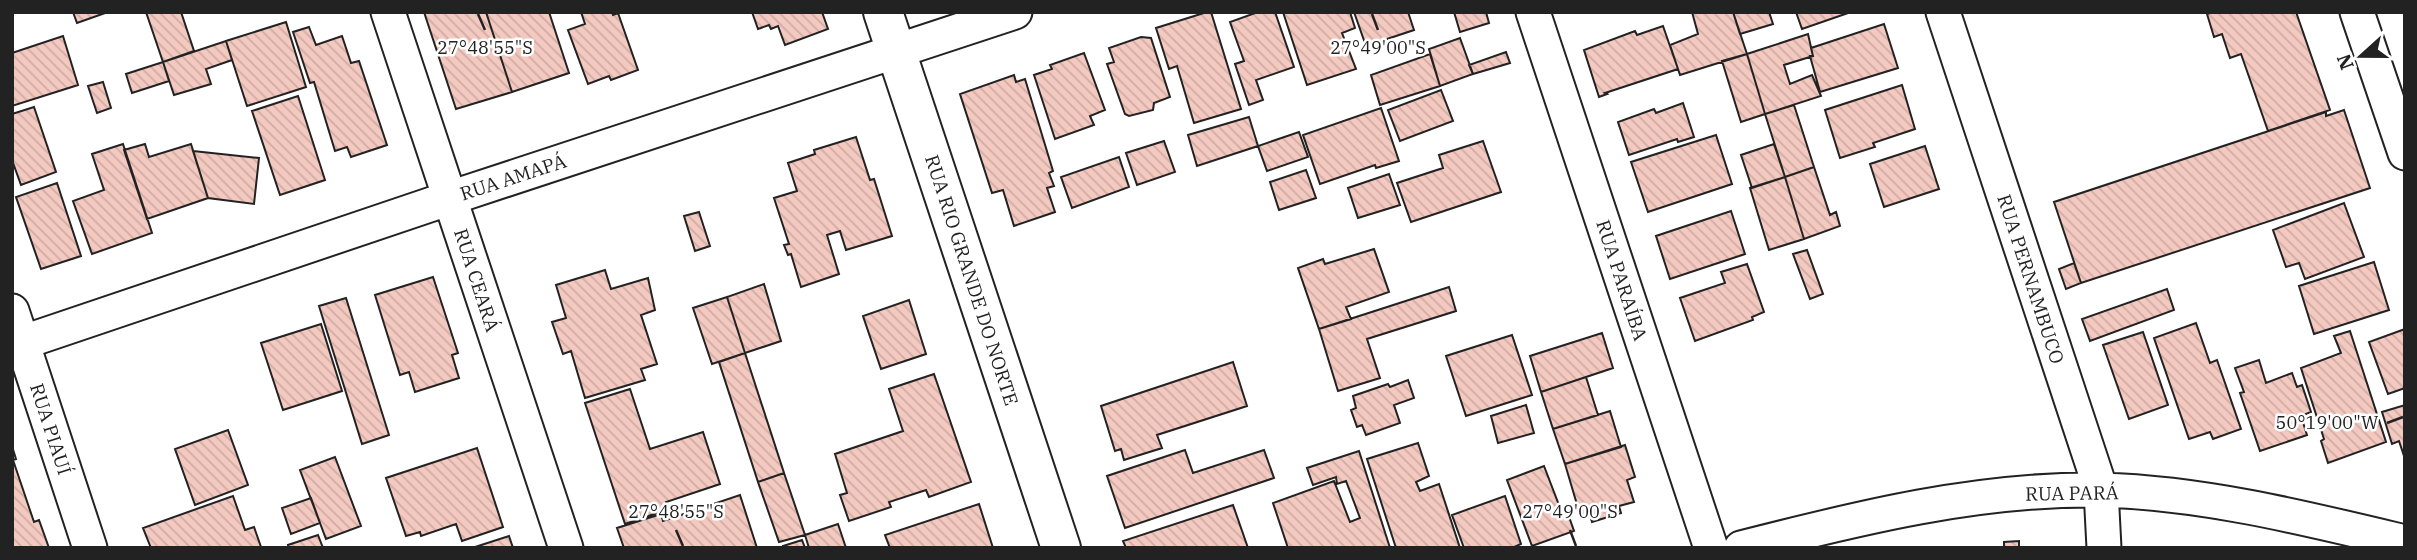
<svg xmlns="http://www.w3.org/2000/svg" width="2417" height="560" viewBox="0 0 2417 560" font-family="'IBM Plex Serif',serif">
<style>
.building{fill:url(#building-back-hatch);stroke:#222;stroke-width:2}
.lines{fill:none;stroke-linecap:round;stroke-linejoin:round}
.minor-casing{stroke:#222;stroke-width:37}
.secondary-casing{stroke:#222;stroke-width:42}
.minor{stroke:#fff;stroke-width:33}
.secondary{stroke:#fff;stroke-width:38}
.ticks{fill:none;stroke:#222;stroke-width:2.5}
.labels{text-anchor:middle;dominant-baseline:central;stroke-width:5;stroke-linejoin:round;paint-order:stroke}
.street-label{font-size:19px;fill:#222;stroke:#fff}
.ticks-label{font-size:18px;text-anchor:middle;fill:#222;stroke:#fff;stroke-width:5;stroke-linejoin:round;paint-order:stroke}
</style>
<defs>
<pattern id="building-back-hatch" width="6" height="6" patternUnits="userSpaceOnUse" patternTransform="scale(1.75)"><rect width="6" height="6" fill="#f3c9c0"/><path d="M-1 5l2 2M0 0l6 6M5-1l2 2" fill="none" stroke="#d0aca5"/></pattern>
</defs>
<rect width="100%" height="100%" fill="#fff"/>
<path class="building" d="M73,12H108L77,23Z
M146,12H181L194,51L163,62Z
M424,12H486L512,92L456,109Z
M486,12H549L569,73L512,92Z
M581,12H612L613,15L618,13L638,70L611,80L609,76L588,84L568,30L585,24Z
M752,12H822L828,29L785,45L778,26L771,29L769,25L758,29Z
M1207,12H1211L1241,109L1194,123L1177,66L1169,69L1156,28Z
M1258,12H1275L1294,67L1256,80L1263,100L1249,105L1235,64L1244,61L1230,22Z
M1283,12H1350L1355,28L1342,33L1356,69L1307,85Z
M1354,12H1408L1414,30L1366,46Z
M1454,12H1486L1489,23L1460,32Z
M1692,12H1733L1747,54L1680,75L1670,45L1698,34Z
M1733,12H1769L1773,24L1740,34Z
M1796,12H1851L1802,29Z
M2213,12H2296L2330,110L2268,131L2241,54L2230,58L2222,34L2214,37L2207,14Z
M286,22L306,87L247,106L226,41Z
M1884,24L1898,68L1820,92L1810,56H1813L1811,48Z
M1663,26L1678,69L1605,93L1607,94L1599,97L1584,50L1635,31L1637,35Z
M309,27L316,45L342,36L351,63L359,61L387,145L351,157L347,147L335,151L314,82L310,83L293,32Z
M1808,34L1813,56L1784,65L1790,84L1812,75L1821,96L1765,114L1747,54Z
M63,36L78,85L12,106V53Z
M1141,37L1151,38L1170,97L1154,103L1153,110L1129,116L1125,114L1107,64L1114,62L1109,48Z
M1460,38L1473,74L1440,86L1429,49Z
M226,41L232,60L206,69L211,84L174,95L163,62Z
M1506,52L1510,63L1473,74L1469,65Z
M1084,53L1105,110L1090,116L1094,125L1055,139L1034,75L1052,69L1050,65Z
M1430,54L1440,86L1380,105L1371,75Z
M1747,54L1765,114L1741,122L1722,61Z
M163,62L169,81L132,93L126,74Z
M1014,75L1016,82L1025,79L1053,171L1049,173L1054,186L1047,188L1055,212L1014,226L1003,190L992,193L960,94Z
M103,82L111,108L97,113L88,86Z
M1902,85L1915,129L1873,143L1875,147L1840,158L1825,110Z
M1441,90L1453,121L1400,141L1388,110Z
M298,96L325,180L280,195L252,111Z
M1683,103L1694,137L1678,142L1677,139L1629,155L1618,122L1654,109L1656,113Z
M1794,105L1814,167L1785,177L1765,114Z
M34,107L56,172L21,185L12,160V114Z
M1381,108L1399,161L1376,168L1375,165L1320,184L1303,135Z
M2344,110L2370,188L2081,283L2054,202L2326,112V116Z
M1249,117L1258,146L1197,166L1188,135Z
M1299,132L1308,157L1267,171L1258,146Z
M1716,135L1732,184L1648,212L1631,162Z
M856,137L870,180L874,179L892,236L846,250L840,231L827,235L839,274L801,287L791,254L788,255L784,245L789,244L774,198L797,191L788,163L815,154L814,150Z
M1164,141L1175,172L1137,185L1126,153Z
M1483,141L1501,192L1411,222L1397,183L1443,168L1439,155Z
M123,144L152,233L92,254L73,201L104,190L92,154Z
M145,144L149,157L191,144L208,198L147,219L124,150Z
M1774,144L1785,177L1752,188L1741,155Z
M1925,146L1939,189L1884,207L1870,164Z
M193,151L259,158L254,204L208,198Z
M1119,157L1129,187L1072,208L1061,177Z
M1814,167L1830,215L1836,212L1840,226L1804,239L1785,177Z
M1306,170L1316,198L1279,210L1270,182Z
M1389,174L1400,205L1358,218L1348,188Z
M1785,177L1804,239L1769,250L1750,188Z
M57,183L81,256L41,269L16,197Z
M2344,203L2364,257L2305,279L2299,263L2286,267L2273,230Z
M1731,211L1745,254L1670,279L1656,236Z
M699,212L710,246L695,251L684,216Z
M1374,249L1389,292L1346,307L1351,319L1319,329L1298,268L1323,259L1325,264Z
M1807,250L1823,294L1810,299L1793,254Z
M2374,262L2389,310L2314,334L2299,286Z
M2074,263L2081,283L2066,289L2059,269Z
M1747,264L1764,312L1752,317L1753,320L1695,341L1680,298L1725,283L1721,272Z
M605,270L611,289L648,278L655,310L641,315L657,364L641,369L645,380L585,398L571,351L563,354L552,322L566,318L556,285Z
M433,277L458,353L452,355L459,378L415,392L409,372L400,375L375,295Z
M764,284L781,341L745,353L727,297Z
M1449,287L1456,311L1367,339L1380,378L1338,391L1319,329Z
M2167,289L2174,310L2090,341L2082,319Z
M727,297L745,353L712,364L693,308Z
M346,298L389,435L362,444L319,306Z
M909,300L926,354L881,369L863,316Z
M2196,323L2210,363L2217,360L2241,429L2213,439L2210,432L2189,439L2154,338Z
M321,324L342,391L283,410L261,343Z
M2405,329V388L2388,394L2369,342Z
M2350,331L2386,442L2328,463L2321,441L2324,439L2301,368L2341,353L2334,336Z
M2143,332L2168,405L2129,419L2103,345Z
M1602,333L1613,368L1541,392L1530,356Z
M1512,335L1532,395L1466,416L1446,356Z
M745,353L784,473L758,482L719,362Z
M2259,360L2266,383L2292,373L2297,387L2302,385L2311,412L2301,416L2307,435L2260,451L2240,393L2244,392L2235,368Z
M1233,362L1247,406L1157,435L1162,448L1124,460L1121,449L1115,451L1101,406Z
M934,374L971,482L929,497L926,490L889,502L891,507L849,521L840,495L847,493L835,454L903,431L889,389Z
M1586,377L1598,415L1553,429L1541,392Z
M1408,380L1414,398L1394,405L1400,423L1366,435L1362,425L1357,427L1351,410L1356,408L1353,396L1388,384L1390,387Z
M630,389L650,449L703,432L720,484L666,502L669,509L625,524L585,403Z
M1526,405L1534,433L1498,443L1491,416Z
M2405,405V459L2399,441L2392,444L2382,412Z
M1610,411L1621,447L1565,464L1553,429Z
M228,430L248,485L195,505L175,449Z
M1418,443L1429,476L1416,482L1420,491L1439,484L1460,548H1396L1367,459Z
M1625,445L1635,477L1627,480L1634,502L1619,506L1621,513L1592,522L1590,515L1581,518L1565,464Z
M12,446L16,459L13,460L34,522L39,520L49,548H12Z
M477,448L503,527L462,541L456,524L421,536L420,532L406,536L386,478Z
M1185,450L1193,473L1264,450L1274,478L1125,528L1107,476Z
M1359,451L1390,548H1288L1273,503L1334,481L1350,522L1360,518L1346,481L1337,484L1336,477L1313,485L1307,468Z
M335,457L361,526L326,539L300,470Z
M1544,466L1562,513L1567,511L1574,531L1532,546L1507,480Z
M784,473L805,535L779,542L758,482Z
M740,495L757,548H624L617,528L661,514L663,521Z
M233,496L245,530L254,527L261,547L151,548L143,528Z
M1505,496L1521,544L1512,548H1464L1452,515Z
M311,498L320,523L291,534L282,508Z
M979,504L993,548H890L885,535Z
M1233,505L1248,548H1126L1123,541Z
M838,524L846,548H809L805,535Z
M318,535L323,548H289L288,545Z
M509,536L513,548H472Z
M802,540L805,548H783V546Z
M2019,541V548H2004V542Z"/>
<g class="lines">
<defs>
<path id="minor" d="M388,12L566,548
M1533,12L1711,548
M1943,12L2101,490L2104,548
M2357,12L2405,153
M12,311L90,548
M12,346L450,198L1015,12
M1741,548C1858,518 1979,488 2102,490C2204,493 2305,518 2405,542"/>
<path id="secondary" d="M883,12L1061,548"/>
</defs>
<use href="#minor" class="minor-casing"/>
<use href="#secondary" class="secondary-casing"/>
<use href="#minor" class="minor"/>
<use href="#secondary" class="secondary"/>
</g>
<path class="ticks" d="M478,14L485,30M1372,14L1378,30M2387,423L2403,417M676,530L683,546M1570,530L1576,546"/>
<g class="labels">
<g class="street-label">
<text transform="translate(513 177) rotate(-18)">RUA AMAPÁ</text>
<text transform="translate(2031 279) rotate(72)">RUA PERNAMBUCO</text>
<text transform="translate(477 280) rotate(72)">RUA CEARÁ</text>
<text transform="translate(972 280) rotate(72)">RUA RIO GRANDE DO NORTE</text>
<text transform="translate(1622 280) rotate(72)">RUA PARAÍBA</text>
<text transform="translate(51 429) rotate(72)">RUA PIAUÍ</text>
<text transform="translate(2072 493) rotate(-1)">RUA PARÁ</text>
</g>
</g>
<g class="ticks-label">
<text x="485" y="54">27°48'55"S</text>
<text x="1378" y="54">27°49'00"S</text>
<text x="2327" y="429">50°19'00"W</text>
<text x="676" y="518">27°48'55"S</text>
<text x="1570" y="518">27°49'00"S</text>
</g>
<rect width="2417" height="560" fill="none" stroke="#222222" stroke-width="28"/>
<g transform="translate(2361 56) rotate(249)" stroke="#ffffff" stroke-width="5" paint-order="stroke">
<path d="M0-5L12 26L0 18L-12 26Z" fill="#222222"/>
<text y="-10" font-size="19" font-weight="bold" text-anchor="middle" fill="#222222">N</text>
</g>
</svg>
